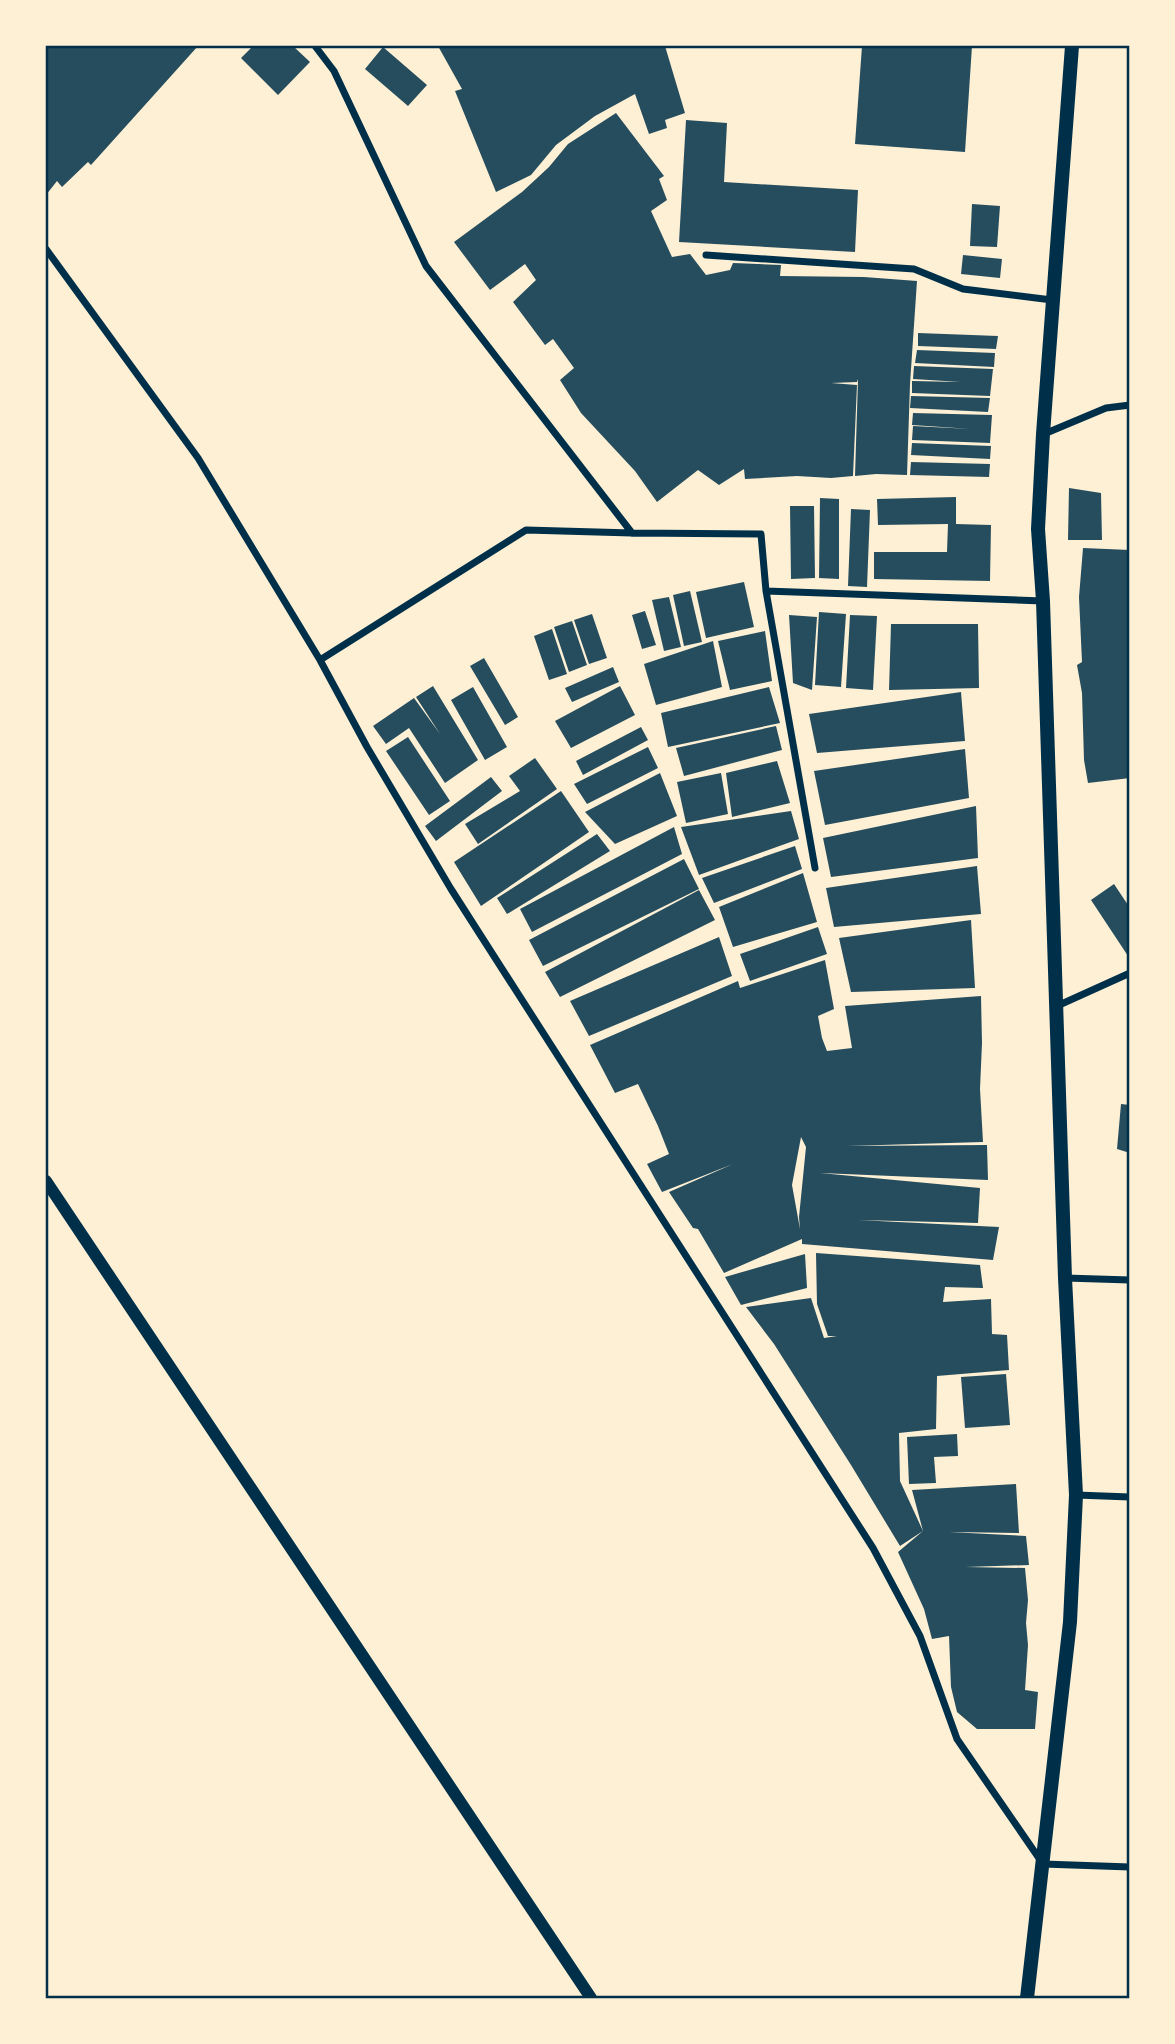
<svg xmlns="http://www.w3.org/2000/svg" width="1175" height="2044" viewBox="0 0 1175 2044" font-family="'Exo 2',sans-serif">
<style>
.building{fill:#264d5e;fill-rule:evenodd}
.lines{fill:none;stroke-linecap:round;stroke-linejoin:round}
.minor{stroke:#003049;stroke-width:7}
.tertiary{stroke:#003049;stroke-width:12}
.secondary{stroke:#003049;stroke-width:14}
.neatline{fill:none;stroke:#003049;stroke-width:2.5}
</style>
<rect width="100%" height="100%" fill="#fdf0d5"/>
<path class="building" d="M46,46H198L91,165L88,162L62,187L57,181L46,195Z
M253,46H293L310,62L278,95L241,58Z
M438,46H665L685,113L665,120L667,128L649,134L635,94L595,116L556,145L531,175L496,192L455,91L462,89Z
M862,46H972L965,152L855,144Z
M383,47L427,85L408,106L365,69Z
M616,113L664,176L659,179L667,200L651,211L672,257L690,254L706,275L730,270L733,263L781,265L780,276L864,277L917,281L910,384L907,475L876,474L855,476L858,379L857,382L831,383L857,385L853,476L831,478L797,476L745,479L744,469L719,485L698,470L657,502L635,471L581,413L560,380L574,368L553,339L545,345L513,302L536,280L525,264L490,290L454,242L522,192L549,167L568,144Z
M686,120L727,123L724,182L858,190L855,252L679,242Z
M972,204L1000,206L997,247L970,246Z
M963,255L1002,259L1000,278L961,274Z
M918,333L998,336L996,349L918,346Z
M917,350L995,353L994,367L915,363Z
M914,366L993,369L990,396L912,393V381L961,382L913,379Z
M911,396L990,398L988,412L910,408Z
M913,413L992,415L990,443L912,440L913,426L971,429L912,425Z
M912,443L991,446L990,459L911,455Z
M911,462L990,464L989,477L910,475Z
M1069,488L1101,493L1102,540H1068Z
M956,497V524L991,525L990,581L874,579V552H947L948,524L878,525L877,499Z
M820,498L839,499V579L819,578Z
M790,506H814L815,578L791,579Z
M851,509L870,510L867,587L848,586Z
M1083,548L1130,550V778L1088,783L1084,760L1082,693L1077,665L1082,662L1079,597Z
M744,582L754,627L706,638L696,592Z
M690,591L702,642L684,646L673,595Z
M669,597L681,647L664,651L652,600Z
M645,611L656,645L642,649L632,615Z
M819,612L846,614L841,687L815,685Z
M592,614L607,658L589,664L574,620Z
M789,615L817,617L812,690L793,683Z
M850,615L877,616L873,690L846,688Z
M572,621L587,665L569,672L554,627Z
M891,624H978L979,688L889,690Z
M552,629L567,674L549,680L534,636Z
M765,631L772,681L730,690L718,641Z
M713,641L722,687L656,705L644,664Z
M484,658L518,717L505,725L470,666Z
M613,667L619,682L572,702L565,688Z
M433,686L478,760L445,783L409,728L386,744L373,726L414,698L440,734L416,697Z
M620,686L635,715L571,748L555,721Z
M473,687L507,747L485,760L451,700Z
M769,687L780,723L668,747L661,713Z
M961,692L965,741L817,753L809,714Z
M776,726L782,750L684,776L676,748Z
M641,727L648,740L583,775L576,761Z
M408,737L450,801L429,815L386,751Z
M648,747L658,768L587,804L574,784Z
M965,749L969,798L825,825L814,771Z
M535,758L557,789L478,844L465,824L520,791L509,776Z
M777,761L790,803L732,817L726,773Z
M660,773L677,816L615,844L585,812Z
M721,773L728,814L686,823L677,782Z
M491,777L502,791L436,841L425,826Z
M561,791L589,832L481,906L454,862Z
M976,806L978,858L831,877L823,838Z
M791,811L799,839L699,875L681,827Z
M674,827L682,854L532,932L520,909Z
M597,834L610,851L507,914L497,898Z
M795,846L802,869L714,903L702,878Z
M684,859L699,889L543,966L529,940Z
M977,866L981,914L834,927L826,888Z
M803,873L817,922L733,947L719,907Z
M1114,884L1130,908V959L1091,900Z
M699,890L715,920L560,997L545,972Z
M971,920L975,988L851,992L839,938Z
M818,927L827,954L750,981L740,954Z
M719,937L732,976L589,1036L570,1001Z
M825,960L834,1009L818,1016L822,1038L827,1051L852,1048L845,1006L981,996L982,1043L980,1089L983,1142L847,1146L987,1145L988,1180L820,1173L980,1188L978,1223L858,1220L999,1227L993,1260L802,1244V1239L724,1273L698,1229L693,1228L669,1192L733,1164L662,1192L647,1164L669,1154L658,1126L638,1084L615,1093L590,1045L738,981L740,988ZM801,1137L806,1147L799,1217L800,1229L792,1185Z
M1121,1104L1130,1105V1153L1117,1149Z
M816,1253L980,1265L983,1288L945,1287L943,1302L991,1299L992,1334L1007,1335L1009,1370L937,1376L936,1429L899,1433L900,1481L923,1531L912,1490L1016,1484L1019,1533L949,1532L1026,1536L1029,1565L966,1567L1025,1568L1028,1600L1026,1623L1028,1645L1025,1690L1038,1692L1035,1729H977L957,1712L951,1687L949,1636L932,1639L924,1609L898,1552L923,1531L900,1546L851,1465L774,1344L746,1307L811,1298L824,1338L837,1336H828L817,1304Z
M805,1254L807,1288L741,1305L725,1277Z
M1006,1374L1010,1425L965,1428L961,1377Z
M957,1434L958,1456L934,1457L936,1483L909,1484L907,1437Z"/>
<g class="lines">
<path class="minor" d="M315,46L334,71L426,266L632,533
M46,249L198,458L320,660L367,747L451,889L873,1548L920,1636L957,1739L1043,1864L1130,1867
M706,255L914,269L963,289L1052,300
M1044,434L1106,408L1130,405
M766,591L1043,601
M320,660L526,530L632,533L761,534L766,591L815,868
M1057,1006L1130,973
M1065,1278L1130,1280
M1076,1495L1130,1497"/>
<path class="tertiary" d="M46,1181L591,1998"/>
<path class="secondary" d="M1027,1998L1070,1622L1076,1495L1065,1278L1043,601L1038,529L1043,434L1072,46"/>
</g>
<rect width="1175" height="2044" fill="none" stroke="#fdf0d5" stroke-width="94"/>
<rect x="47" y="47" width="1081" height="1950" class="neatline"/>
</svg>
